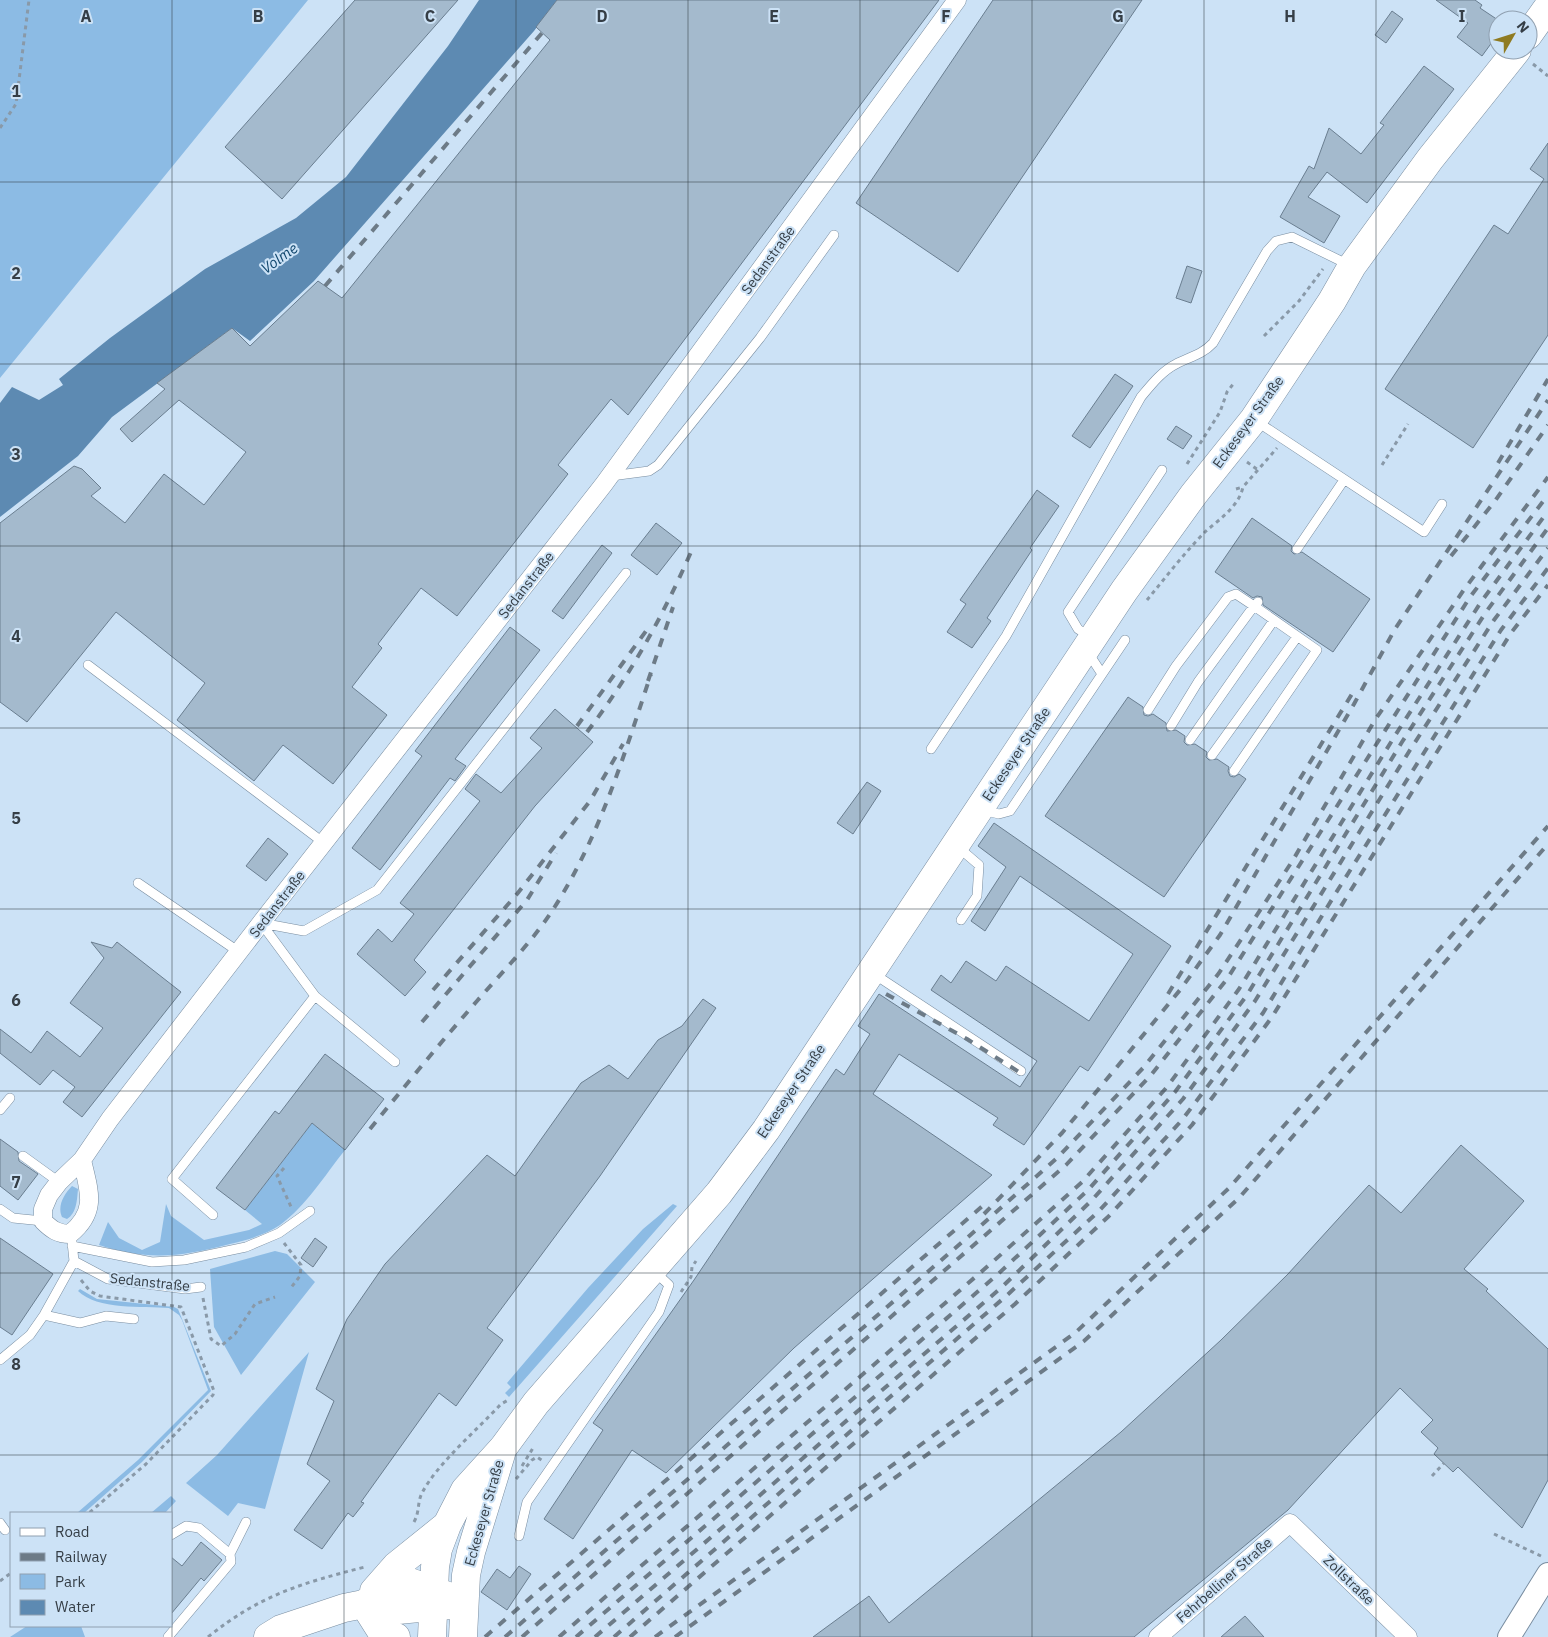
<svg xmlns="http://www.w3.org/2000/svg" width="1548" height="1637" viewBox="0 0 1548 1637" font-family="'IBM Plex Sans',sans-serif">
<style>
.green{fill:#8cbbe4}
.water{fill:#5d8ab2}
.building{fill:#a4bacd;stroke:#6a7e90}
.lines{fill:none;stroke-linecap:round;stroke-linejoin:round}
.service-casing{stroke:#798da0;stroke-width:10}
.minor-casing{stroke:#798da0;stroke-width:19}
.tertiary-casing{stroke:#798da0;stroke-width:24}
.primary-casing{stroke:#798da0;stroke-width:29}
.path{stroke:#8999a8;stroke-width:3;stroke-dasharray:4 4;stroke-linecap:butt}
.service{stroke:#fff;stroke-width:9}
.minor{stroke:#fff;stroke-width:18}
.tertiary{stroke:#fff;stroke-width:22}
.primary{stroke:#fff;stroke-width:28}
.rail{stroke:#6d7b87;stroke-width:4;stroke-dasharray:9 9;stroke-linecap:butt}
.grid{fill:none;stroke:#353e46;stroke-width:1;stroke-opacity:0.55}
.labels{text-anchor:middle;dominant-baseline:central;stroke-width:4;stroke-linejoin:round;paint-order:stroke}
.street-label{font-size:14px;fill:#353e46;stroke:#cce2f6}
.water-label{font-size:15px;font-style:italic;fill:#11476e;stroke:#cce2f6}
.grid-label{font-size:16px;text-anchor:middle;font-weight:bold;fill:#353e46;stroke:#cce2f6;stroke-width:4;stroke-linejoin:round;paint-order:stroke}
</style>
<rect width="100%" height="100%" fill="#cce2f6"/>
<path class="green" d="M0,0H308L0,378Z
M312,1123L345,1150C325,1175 306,1206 280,1225C265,1235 247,1240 230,1244C181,1257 147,1261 99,1245L108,1222L119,1238L142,1250L160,1242L166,1204L171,1216L204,1240L249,1230L262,1224L245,1210Z
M72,1186L78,1189C77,1199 77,1213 67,1219L62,1217C57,1206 64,1194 72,1186Z
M673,1204L677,1206L509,1397L505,1393L511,1387L507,1383L588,1288L643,1229Z
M275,1251L287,1254L315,1282L241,1375L214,1327L210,1269Z
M80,1289L97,1299L174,1307L178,1309L211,1391L142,1462L84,1513H77L138,1460L208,1390L182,1320L179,1315L169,1308C143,1306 97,1310 78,1291Z
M309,1352L265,1509L238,1503L228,1516L186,1483L217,1455Z
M171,1496L176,1501L165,1513H151Z
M27,1626H81L85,1637H10Z"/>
<path class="water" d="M479,0H557L534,31L314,281L250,341L232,328L112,417L78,456L0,517V403L12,387L39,400L63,385L59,379L110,338L205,269L296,218L346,177L448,46Z"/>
<path class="building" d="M355,0H458L282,199L225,147Z
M557,0H939L628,415L611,399L558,465L568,474L457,616L421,588L378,644L382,648L352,687L387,715L333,784L283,745L254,781L177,720L205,683L116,612L27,722L0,702V523L74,466L82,469L101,488L91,496L125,523L164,474L204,505L246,452L179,400L132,442L120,429L165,389L157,383L232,328L250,346L318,281L342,298L550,40L536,27Z
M993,0H1142L958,272L856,203Z
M1436,0H1475L1482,5L1480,8L1498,20V34L1482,56L1457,37L1468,23Z
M1392,11L1403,19L1386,43L1375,35Z
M1424,66L1454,89L1367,203L1327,172L1308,197L1340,216L1324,243L1280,217L1309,166L1314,169L1329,128L1361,154L1384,125L1380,123Z
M1548,143V335L1473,448L1385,389L1494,225L1508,234L1544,179L1530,169Z
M1187,266L1202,271L1191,303L1176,298Z
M1115,374L1133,386L1090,448L1072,436Z
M1176,426L1192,436L1183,449L1167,439Z
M1037,490L1059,506L1030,548L1032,550L987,618L991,621L972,648L947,632L966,604L960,600Z
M1252,518L1292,546L1291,551L1294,554L1302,552L1370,599L1333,652L1263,605L1262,597L1257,596L1253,598L1215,572Z
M656,523L682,543L657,575L631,555Z
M602,545L612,553L563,619L552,611Z
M510,627L540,650L455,759L466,766L455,781L450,778L380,870L352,848L422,756L415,751Z
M1128,697L1143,707L1144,715L1148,716L1153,714L1166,723L1167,731L1176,730L1185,736L1184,742L1187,745L1195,744L1207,752L1206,757L1209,760L1217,759L1229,767L1228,771L1230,776L1234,777L1239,774L1246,779L1164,897L1045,816Z
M555,709L593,742L535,806L414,960L426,972L405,996L357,954L378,929L392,942L414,914L400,903L480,801L465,789L476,774L501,793L542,748L530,738Z
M867,782L881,791L853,834L837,823Z
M994,823L1171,946L1088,1071L1080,1066L1024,1145L993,1125L998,1118L899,1054L873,1094L992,1175L794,1348L666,1473L632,1450L573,1539L544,1519L603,1430L593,1423L694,1280L836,1069L844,1075L870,1034L858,1026L879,994L1020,1087L1037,1061L931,990L941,975L951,983L966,961L996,981L1006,966L1089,1021L1133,954L1020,876L985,931L971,921L1006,867L978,846Z
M268,838L288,854L266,881L246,866Z
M91,942L112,948L117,942L181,992L82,1117L63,1102L75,1087L53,1070L40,1085L0,1053V1029L31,1053L47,1031L80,1057L103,1028L70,1003L104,958Z
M703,999L716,1008L600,1176L487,1328L503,1340L456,1406L439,1393L361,1502L364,1503L353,1517L348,1513L322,1549L294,1530L330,1481L307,1464L334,1401L316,1389L347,1319L385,1264L487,1155L515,1176L581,1083L609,1065L628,1079L658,1040L682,1026Z
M325,1054L384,1099L345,1150L312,1123L245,1210L216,1188L275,1111L279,1114Z
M0,1139L18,1152L19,1161L38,1174L18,1200L0,1186Z
M1461,1145L1524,1201L1464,1269L1488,1289L1486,1291L1548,1349V1480L1522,1528L1458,1467L1453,1472L1434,1454L1438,1448L1421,1432L1433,1420L1400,1388L1288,1510L1134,1637H813L869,1596L889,1623L1121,1432L1221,1340L1288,1274L1369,1185L1401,1213Z
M0,1238L53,1274L12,1335L0,1327Z
M315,1238L327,1247L313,1267L301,1258Z
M201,1542L222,1560L204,1581L201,1578L171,1614V1557L182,1566Z
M519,1566L531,1574L507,1610L481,1592L497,1569L510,1578Z
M1245,1616L1264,1637H1221Z"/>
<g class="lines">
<defs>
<path id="service" d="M1256,421L1424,532L1442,504
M611,476L649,471L658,465L760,338L834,235
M1297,549L1344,480
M1091,637L1078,629L1068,612L1162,470
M1087,651L1102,674
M88,665L324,843
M1148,710L1176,666L1228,597L1236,594L1254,606L1258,602
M1171,726L1198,682L1254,606L1317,650L1234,771
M1190,740L1274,620
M931,749L1006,636L1141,397C1151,385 1162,371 1176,364C1189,357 1202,355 1213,343L1267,251L1276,241L1292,237L1349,265
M1212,755L1297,637
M982,810L999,814L1010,811L1125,640
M958,847L979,865L977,896L961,920
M138,883L239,952
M261,923L304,931L377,890L626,573
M874,974L1021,1071
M315,996L395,1062
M0,1110L10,1098
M23,1156L59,1182
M0,1209L13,1218L43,1221
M213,1215L172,1179L315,996L261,923
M72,1246L152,1262L184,1260L246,1247L279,1233L310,1211
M74,1261L108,1279L185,1289L201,1287
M44,1315L80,1323L106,1316L134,1319
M0,1360L30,1335L44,1315L74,1261L72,1242
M0,1523L5,1530
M171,1535L186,1526L199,1528L230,1554
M519,1536L527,1502L659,1312L669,1285L654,1271
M168,1637L231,1562L230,1554L246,1522"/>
<path id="minor" d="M82,1160C89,1191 98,1211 70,1234C58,1234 52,1230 43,1221V1209L49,1195L59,1182L82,1160L110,1119L261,923L604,484L957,0
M1158,1637L1290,1523L1408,1637"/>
<path id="tertiary" d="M1509,1637L1548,1574"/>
<path id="primary" d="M1528,35L1548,7
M374,1591L396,1566L447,1525
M364,1604L377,1612L450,1605
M364,1604L383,1634L396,1637
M268,1637L281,1629L344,1608L364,1604L394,1584L407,1581L464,1602
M432,1637L435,1567L438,1549L447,1525L465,1490L503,1448L536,1403L719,1193L766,1130L1124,591L1194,494L1254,419L1332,301L1352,266L1430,159L1517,50
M463,1637L466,1575L471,1552L501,1454"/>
</defs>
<use href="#service" class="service-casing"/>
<use href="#minor" class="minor-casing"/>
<use href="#tertiary" class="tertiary-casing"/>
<use href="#primary" class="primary-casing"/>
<path class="path" d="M1533,64L1548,76
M0,128L16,104L29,0
M1264,336L1299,301L1323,269
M1247,462L1258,470
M1187,464L1220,412L1227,392L1234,383
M1382,465L1408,424
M1236,489L1243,487
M1147,600C1166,577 1185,552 1206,531C1220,519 1239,506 1243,487L1277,448
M284,1168L277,1176L292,1209
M284,1243L301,1265L300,1276L290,1289
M81,1280L90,1291L100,1296L181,1307L214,1391L213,1395L146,1464L89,1513
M681,1292L691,1277L692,1267L696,1261
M203,1298L211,1339L221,1346L235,1334L255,1304L275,1297
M522,1466L533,1448
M1432,1476L1444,1463
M516,1479L532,1460L537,1457L543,1461
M414,1522C420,1511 417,1503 422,1493C437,1464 477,1430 501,1404L510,1399
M1494,1534L1541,1556
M0,1581L11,1573
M208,1637C260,1595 302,1583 365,1567"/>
<use href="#service" class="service"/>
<use href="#minor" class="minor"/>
<use href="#tertiary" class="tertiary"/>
<use href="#primary" class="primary"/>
<path class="rail" d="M325,286L542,33
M1498,463L1548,379
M1451,556L1495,501L1548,425
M648,681L673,607
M577,726L646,631
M587,732C630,676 663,616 691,552
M433,990L517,894L590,801L623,744
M886,994L967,1039L1019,1072
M1168,994L1355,689
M422,1022L527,900L556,853
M1117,1067L1180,990L1220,935L1354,704L1395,629L1548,400
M370,1129C405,1086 440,1043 477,1001C503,971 533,941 554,908C600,836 624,755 651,674
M984,1214L1062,1133L1121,1062
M485,1637L986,1203
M505,1637L968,1237L1057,1158L1143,1068L1219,973L1293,860L1375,720L1463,591L1548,477
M522,1637L1066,1165L1151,1075L1227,979L1470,597L1548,495
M559,1637L988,1266L1082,1182L1167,1087L1239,989L1396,734L1481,602L1548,511
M576,1637L997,1275L1088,1190L1175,1092L1247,995L1402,742L1486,612L1548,528
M595,1637L1002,1287L1092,1200L1183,1099L1255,1001L1410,750L1494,620L1548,548
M614,1637L1005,1297L1099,1211L1182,1120L1263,1013L1334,896L1501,630L1548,568
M630,1637L1015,1304L1109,1216L1192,1125L1272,1017L1511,633L1548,585
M655,1637L1075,1333L1229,1188L1548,826
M675,1637L1084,1341L1239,1198L1548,844"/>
</g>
<path class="grid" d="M172,0V1637M344,0V1637M516,0V1637M688,0V1637M860,0V1637M1032,0V1637M1204,0V1637M1376,0V1637M0,182H1548M0,364H1548M0,546H1548M0,728H1548M0,909H1548M0,1091H1548M0,1273H1548M0,1455H1548"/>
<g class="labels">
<g class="street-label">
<text transform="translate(768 260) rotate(-54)">Sedanstraße</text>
<text transform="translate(1248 422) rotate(-54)">Eckeseyer Straße</text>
<text transform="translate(526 585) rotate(-52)">Sedanstraße</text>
<text transform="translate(1016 754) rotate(-56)">Eckeseyer Straße</text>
<text transform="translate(277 904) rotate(-52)">Sedanstraße</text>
<text transform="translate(791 1091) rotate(-56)">Eckeseyer Straße</text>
<text transform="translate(150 1282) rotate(6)">Sedanstraße</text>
<text transform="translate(484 1513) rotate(-74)">Eckeseyer Straße</text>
<text transform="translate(1224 1580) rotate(-41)">Fehrbelliner Straße</text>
<text transform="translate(1349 1580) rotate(44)">Zollstraße</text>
</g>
<g class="water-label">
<text transform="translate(279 258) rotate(-36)">Volme</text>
</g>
</g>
<g class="grid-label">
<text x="86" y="22">A</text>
<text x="258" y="22">B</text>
<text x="430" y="22">C</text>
<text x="602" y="22">D</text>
<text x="774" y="22">E</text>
<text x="946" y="22">F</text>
<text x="1118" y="22">G</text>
<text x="1290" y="22">H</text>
<text x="1462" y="22">I</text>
<text x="16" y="97">1</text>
<text x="16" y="279">2</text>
<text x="16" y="460">3</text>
<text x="16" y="642">4</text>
<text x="16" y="824">5</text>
<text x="16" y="1006">6</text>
<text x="16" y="1188">7</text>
<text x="16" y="1370">8</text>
</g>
<rect x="10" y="1512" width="162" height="115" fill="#cce2f6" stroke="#90a0b0"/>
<rect x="20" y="1528" width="25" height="8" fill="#ffffff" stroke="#90a0b0"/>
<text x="55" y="1537" font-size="15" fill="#353e46">Road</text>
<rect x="20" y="1553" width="25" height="8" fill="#6d7b87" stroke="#90a0b0"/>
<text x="55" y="1562" font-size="15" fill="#353e46">Railway</text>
<rect x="20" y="1574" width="25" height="15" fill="#8cbbe4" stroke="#90a0b0"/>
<text x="55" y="1587" font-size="15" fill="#353e46">Park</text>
<rect x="20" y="1600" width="25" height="15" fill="#5d8ab2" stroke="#90a0b0"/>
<text x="55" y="1612" font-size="15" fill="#353e46">Water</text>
<g transform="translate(1513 35) rotate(51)"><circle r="24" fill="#cce2f6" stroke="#90a0b0"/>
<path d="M0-4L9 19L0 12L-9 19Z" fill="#8f7b21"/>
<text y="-8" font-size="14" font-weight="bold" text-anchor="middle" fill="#353e46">N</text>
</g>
</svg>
